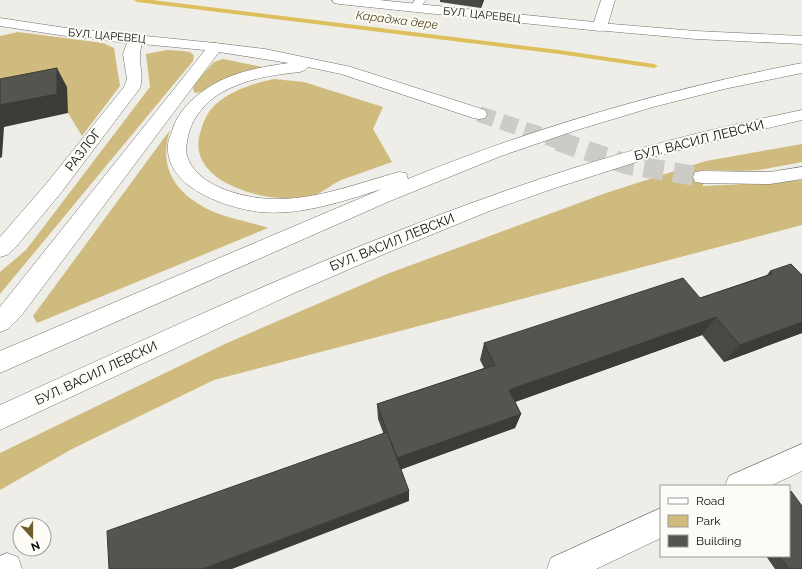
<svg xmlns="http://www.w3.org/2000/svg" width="802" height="569" viewBox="0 0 802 569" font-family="Raleway,sans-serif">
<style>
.green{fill:#cfbb7e}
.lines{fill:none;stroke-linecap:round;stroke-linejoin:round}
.stream{fill:#debf5d;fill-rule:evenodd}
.trunk-tunnel-far1{stroke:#cdcbc6;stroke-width:16;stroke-dasharray:16 8;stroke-linecap:butt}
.trunk-tunnel{stroke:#cdcbc6;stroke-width:20;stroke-dasharray:20 10;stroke-linecap:butt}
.service-casing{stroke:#72716b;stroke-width:1}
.minor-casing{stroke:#72716b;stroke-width:1}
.trunk-casing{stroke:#72716b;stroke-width:1}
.service{fill:#fff;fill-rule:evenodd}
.minor{fill:#fff;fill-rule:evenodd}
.trunk{fill:#fff;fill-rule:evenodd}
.wall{fill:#4a4844}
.shaded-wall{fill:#3c3b37}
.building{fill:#56544f;stroke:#3c3b37}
.labels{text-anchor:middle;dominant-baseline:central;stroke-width:4;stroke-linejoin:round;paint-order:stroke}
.far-street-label{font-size:11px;fill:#0c0b09;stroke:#fdfbf5}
.far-water-label{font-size:12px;font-style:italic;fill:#55481f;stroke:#fdfbf5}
.street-label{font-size:13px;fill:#0c0b09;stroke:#fdfbf5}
</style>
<rect width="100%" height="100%" fill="#efede7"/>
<path class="green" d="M18,32L103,43L114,48L120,86L82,136L68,113L0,101V36Z
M167,50L183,51L190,52L194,56L193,61L0,294V272L26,250L150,87L146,54Z
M223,59L267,68C255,69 244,71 232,76C220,81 208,92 195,93L193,90L194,84L214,62Z
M274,79L304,82L383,107L373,129L392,162C375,168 358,174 341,180C332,184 325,191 317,194C310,197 288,199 281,198C246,196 185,176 201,130C204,120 208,111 216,104C232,90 254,83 274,79Z
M170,130C157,170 178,196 214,212C231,219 250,222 268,228L37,323L33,316Z
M802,144V162L759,170L740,171L702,170L703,186L766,183L802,180V225L214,380L72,449L0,490V453L227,343L387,274L606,193L706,161Z"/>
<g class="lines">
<path class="stream" d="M134,0H152L559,50L654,64L658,66L654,68L559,54L137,2Z"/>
<path class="trunk-tunnel-far1" d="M479,114L561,142"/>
<path class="trunk-tunnel" d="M558,141L629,165L702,177"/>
<defs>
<path id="service" d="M415,0H426L418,10H410L409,8Z"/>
<path id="minor" d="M332,0H379L594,22L601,0H615L607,27L605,30L600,31L339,4L334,3Z
M0,18L66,28L215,43L220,44L222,47L220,50L215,51L142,44C136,62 145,71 140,88L60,194L15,248L7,255L0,257V237L46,184L124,87L127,79L123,54L127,43L66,36L0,26Z
M802,444V471L770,486H725L729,476Z
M661,508V538L596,569H547L551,558Z
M7,553L18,557L22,569H0V556Z"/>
<path id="trunk" d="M600,23L696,31L802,36V44L696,39L595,30L593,27L595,24Z
M215,43L265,49L351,67L485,110L487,114L485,118L479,119L473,118L341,74L308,67L305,70L300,72C271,75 244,79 219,94C205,103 194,116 189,132C187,141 184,152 189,161C200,185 236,195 259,198C306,204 355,184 399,172L406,173L408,179C535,127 667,89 802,63V73L724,89L653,107L577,130L501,156L390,201L0,373V351L382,189C343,201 301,216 260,212C227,208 165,188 168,145C168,140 171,135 172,131C177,113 191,99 206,89C230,72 261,67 289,63L219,52L21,316L8,329L0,332V307L210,44Z
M802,110V120L738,135L649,158L555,188L492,210L389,252L294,293L0,430V405C177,325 355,241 540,179C626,150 714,128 802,110Z
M802,167V179L770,184L702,183L695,182L693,177L695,172L702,171L770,172Z"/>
</defs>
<use href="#service" class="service-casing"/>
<use href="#minor" class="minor-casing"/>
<use href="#trunk" class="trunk-casing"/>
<use href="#service" class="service"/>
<use href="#minor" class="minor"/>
<use href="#trunk" class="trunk"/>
</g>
<path class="wall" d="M440,0H484L481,8L440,2Z
M770,271L802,275V333L724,362L702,335L515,402L521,414L515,428L401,469L409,491V501L378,419L377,404L484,368L480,360L484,343L700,298L767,275Z
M766,556H789L802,569H775Z"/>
<path class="shaded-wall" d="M481,0H484L481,8Z
M57,68L67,87L68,113L4,127L2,157L0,158V105Z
M716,317L702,335L504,406L509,390Z
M802,322V333L724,362L740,345Z
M521,414L515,428L397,471V458Z
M409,491V501L232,569H202Z"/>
<path class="building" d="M57,68V94L0,105V79Z
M791,264L802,275V322L740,345L716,317L509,390L521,414L397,458L377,404L495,365L484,343L683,278L700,298L772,274L770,271Z
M387,432L409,491L202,569H109L107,531Z
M791,491L802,506V569H789L779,556H789V492Z"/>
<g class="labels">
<g class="far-street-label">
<text transform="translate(482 15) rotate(6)">БУЛ. ЦАРЕВЕЦ</text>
<text transform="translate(107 36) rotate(5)">БУЛ. ЦАРЕВЕЦ</text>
</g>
<g class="far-water-label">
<text transform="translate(397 20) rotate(7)">Караджа дере</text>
</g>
<g class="street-label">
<text transform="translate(699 140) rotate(-14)">БУЛ. ВАСИЛ ЛЕВСКИ</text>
<text transform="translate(83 150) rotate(-52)">РАЗЛОГ</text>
<text transform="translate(392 242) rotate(-22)">БУЛ. ВАСИЛ ЛЕВСКИ</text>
<text transform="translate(96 373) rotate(-25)">БУЛ. ВАСИЛ ЛЕВСКИ</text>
</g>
</g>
<rect x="660" y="485" width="130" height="72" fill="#fdfbf5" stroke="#9d9b97"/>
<rect x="668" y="498" width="20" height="6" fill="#ffffff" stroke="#9d9b97"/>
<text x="696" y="505" font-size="12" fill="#0c0b09">Road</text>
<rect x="668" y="515" width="20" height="12" fill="#cfbb7e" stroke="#9d9b97"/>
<text x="696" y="525" font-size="12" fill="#0c0b09">Park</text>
<rect x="668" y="535" width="20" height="12" fill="#56544f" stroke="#9d9b97"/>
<text x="696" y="545" font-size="12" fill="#0c0b09">Building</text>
<g transform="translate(32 537) rotate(159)"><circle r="19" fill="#fdfbf5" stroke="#9d9b97"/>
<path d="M0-3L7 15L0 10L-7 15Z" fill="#6d5d2a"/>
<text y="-6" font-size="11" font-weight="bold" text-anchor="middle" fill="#0c0b09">N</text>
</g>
</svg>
